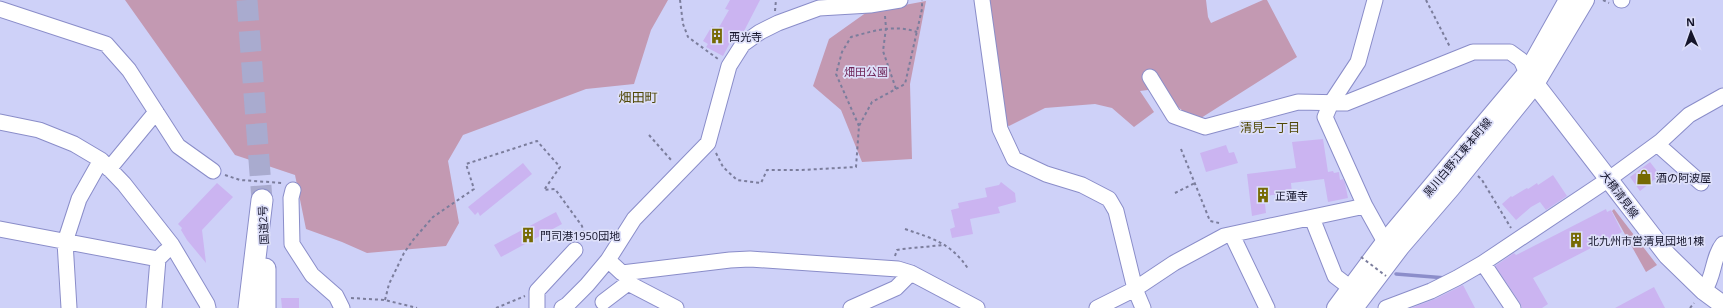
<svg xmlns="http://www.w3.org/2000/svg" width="1723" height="308" viewBox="0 0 1723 308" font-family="'Open Sans','Noto Sans JP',sans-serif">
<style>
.green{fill:#c399b2}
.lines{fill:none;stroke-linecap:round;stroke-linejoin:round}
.stream{stroke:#8b8dca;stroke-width:3.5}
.building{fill:#cbb4f1}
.highway-tunnel{stroke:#a9abcf;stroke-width:21;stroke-dasharray:21 10;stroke-linecap:butt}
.minor-casing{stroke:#8a8dc9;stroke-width:17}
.major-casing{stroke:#8a8dc9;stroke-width:20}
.highway-casing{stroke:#8a8dc9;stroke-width:23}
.path{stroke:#7b7d9c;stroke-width:2;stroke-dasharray:3 3;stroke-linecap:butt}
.minor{stroke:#fff;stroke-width:15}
.major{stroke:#fff;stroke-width:18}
.highway{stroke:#fff;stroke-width:21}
.path-bridge{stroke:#7b7d9c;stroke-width:2;stroke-dasharray:3 3;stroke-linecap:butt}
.labels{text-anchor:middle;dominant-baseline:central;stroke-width:3.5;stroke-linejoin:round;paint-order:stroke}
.poi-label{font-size:11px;fill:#15152b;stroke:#dddff9;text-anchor:start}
.park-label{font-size:11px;fill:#6f2659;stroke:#dddff9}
.street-label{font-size:11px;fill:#15152b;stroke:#dddff9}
.neighbourhood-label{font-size:12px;fill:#4f4704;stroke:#dddff9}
.quarter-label{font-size:13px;fill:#4f4704;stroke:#dddff9}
</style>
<rect width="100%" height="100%" fill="#ced1f8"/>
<path class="green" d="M125,0H668L651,30L634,84L586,89L463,135L448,161L459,223L446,246L367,253L342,242L306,229L295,175L235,155Z
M987,0H1206L1208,17L1211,23L1263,0H1267L1297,57L1201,118L1189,116L1166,97L1163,88L1140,91L1154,112L1134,127L1112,108L1095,104L1045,108L1009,126L1004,124Z
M926,1L910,84L912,159L862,162L841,110L813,86L829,39L867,12Z
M1614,209L1657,265L1646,272L1612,211Z"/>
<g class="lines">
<path class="stream" d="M1396,274L1446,278"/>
</g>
<path class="building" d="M730,0H760L743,33L738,35L736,39L733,37L723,56L706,47L708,44L703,41L712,26L718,29L729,10L725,9Z
M1323,139L1328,172L1333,171L1334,173L1339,172L1340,180L1343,179L1345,183L1348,198L1328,202L1324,179L1291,183L1292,193L1264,196L1266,213L1252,216L1247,174L1296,168L1292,142Z
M1226,145L1229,153L1234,152L1238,163L1206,172L1200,153Z
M1650,162L1660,175L1640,191L1630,177Z
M523,163L532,174L480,216L478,212L475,215L468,207Z
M1553,175L1567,196L1546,210L1540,202L1531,207L1516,220L1502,204L1511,196L1512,197L1527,188L1528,189L1537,183L1538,185Z
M1001,182L1015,193L1016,202L998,207L1000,213L970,219L973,234L952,238L950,229L955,227L951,210L959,208L958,203L987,197L985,188L999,185Z
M217,183L233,197L202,230L206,263L187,240L181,230L182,228L178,224Z
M1606,209L1607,212L1611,210L1622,232L1533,278L1548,304L1542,308H1522L1520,303L1495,266L1514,253L1516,255Z
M556,212L562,224L501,257L494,245Z
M1463,285L1475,308H1411L1435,299Z
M1654,287L1665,308H1615Z
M281,298H299V308H282Z"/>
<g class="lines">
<path class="highway-tunnel" d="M247,0L262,200"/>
<defs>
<path id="minor" d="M982,0L1000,129L1014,159L1046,174L1082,185L1109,199L1116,211L1135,289L1143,308
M1621,0H1622
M0,9L106,44L129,70L178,146L213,171
M1150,77L1174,116L1205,127L1298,102L1346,103L1473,52H1510L1521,60L1527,73
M0,122L39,130L74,144L101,160L124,184L172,245L207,304L208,308
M1657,144L1701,183
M109,169L156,112
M293,190L291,198L292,244L312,275L336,296L342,308
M1365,206L1325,117L1331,103L1358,62L1375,0
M1312,218L1335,276L1352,289
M0,229L158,259
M1232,235L1267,308
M608,260L622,273L730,260L750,259L898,269L911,273L977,308
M1483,263L1513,308
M1704,291C1715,275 1712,258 1723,244
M603,302L628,283L676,308
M69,308L65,242L79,199L101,160
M154,308L158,259L165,252
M537,308V291L575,250
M562,308L567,305L587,285L608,260L634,219L708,143L729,66L743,44L760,32L778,23L819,8L870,5L900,0
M851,308L896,288L911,273
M1097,308L1135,289L1174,263L1224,236L1365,206L1385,242
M1386,308L1431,291L1457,278L1483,263L1609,179L1661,141L1689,115L1723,96"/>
<path id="major" d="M1529,76L1667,255L1704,291L1723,305
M1336,308L1385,242L1527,73L1568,0
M1354,308L1401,246L1451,188L1535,84L1585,0"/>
<path id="highway" d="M265,269V308
M249,308L262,200"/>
</defs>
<use href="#minor" class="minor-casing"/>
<use href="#major" class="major-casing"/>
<use href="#highway" class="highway-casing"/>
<path class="path" d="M680,0L683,24L688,37L718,59
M1426,0L1450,47
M1603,0L1609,3
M775,11L776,0
M885,16L886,28L883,51L896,89
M859,126L836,74L842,52L851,37C873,31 895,24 917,32
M649,135L672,161
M1181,149L1210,221L1219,223
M716,153L723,167L737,180L761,183L767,170H802L856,167L859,126L872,102L905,84L922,9V0
M225,175L240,180L282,183
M1478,176L1482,180L1511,228
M1175,193L1195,183
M905,229C934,239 951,243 969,270
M895,256L897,250L902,249L944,245
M351,298L385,300L417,308
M385,300L389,284L404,253L413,240L433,217L474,189L466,164L537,141L560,167L544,190L555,189L582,226L584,235L583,239
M496,308L525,296
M1690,308L1694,303"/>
<use href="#minor" class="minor"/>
<use href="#major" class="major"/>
<use href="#highway" class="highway"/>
<path class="path-bridge" d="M1361,257L1386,276"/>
</g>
<defs>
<symbol id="building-bare" viewBox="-9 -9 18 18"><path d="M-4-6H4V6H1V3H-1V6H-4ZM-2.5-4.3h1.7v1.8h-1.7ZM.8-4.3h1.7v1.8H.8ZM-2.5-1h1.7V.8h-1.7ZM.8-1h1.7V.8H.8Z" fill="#766a03" stroke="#dddff9" stroke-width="2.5" paint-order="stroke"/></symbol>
<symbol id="shop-bare" viewBox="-9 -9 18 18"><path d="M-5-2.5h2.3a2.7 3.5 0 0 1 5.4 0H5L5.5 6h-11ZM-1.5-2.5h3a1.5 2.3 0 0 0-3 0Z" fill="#766a03" stroke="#dddff9" stroke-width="2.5" paint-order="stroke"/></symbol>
</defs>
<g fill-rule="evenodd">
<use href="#building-bare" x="706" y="25" width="22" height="22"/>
<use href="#shop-bare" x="1633" y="166" width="22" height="22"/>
<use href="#building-bare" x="1252" y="184" width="22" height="22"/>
<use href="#building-bare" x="517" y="224" width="22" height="22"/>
<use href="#building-bare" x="1565" y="229" width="22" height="22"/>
</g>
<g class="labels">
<g class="poi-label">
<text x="729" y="36">西光寺</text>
<text x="1656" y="177">酒の阿波屋</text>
<text x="1275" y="195">正蓮寺</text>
<text x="540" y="235">門司港1950団地</text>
<text x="1588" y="240">北九州市営清見団地1棟</text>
</g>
<g class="park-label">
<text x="866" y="71">畑田公園</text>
</g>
<g class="street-label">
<text transform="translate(1457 157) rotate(-50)">黒川白野江東本町線</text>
<text transform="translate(1620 194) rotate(53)">大積清見線</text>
<text transform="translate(263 225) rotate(-93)">国道2号</text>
</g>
<g class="neighbourhood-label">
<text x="1270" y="127">清見一丁目</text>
</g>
<g class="quarter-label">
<text x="638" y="97">畑田町</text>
</g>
</g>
<g transform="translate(1691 32) rotate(358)" stroke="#dddff9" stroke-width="3" paint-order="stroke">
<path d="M0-3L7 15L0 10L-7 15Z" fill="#15152b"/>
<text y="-6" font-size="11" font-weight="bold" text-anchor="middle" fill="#15152b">N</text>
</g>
</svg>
